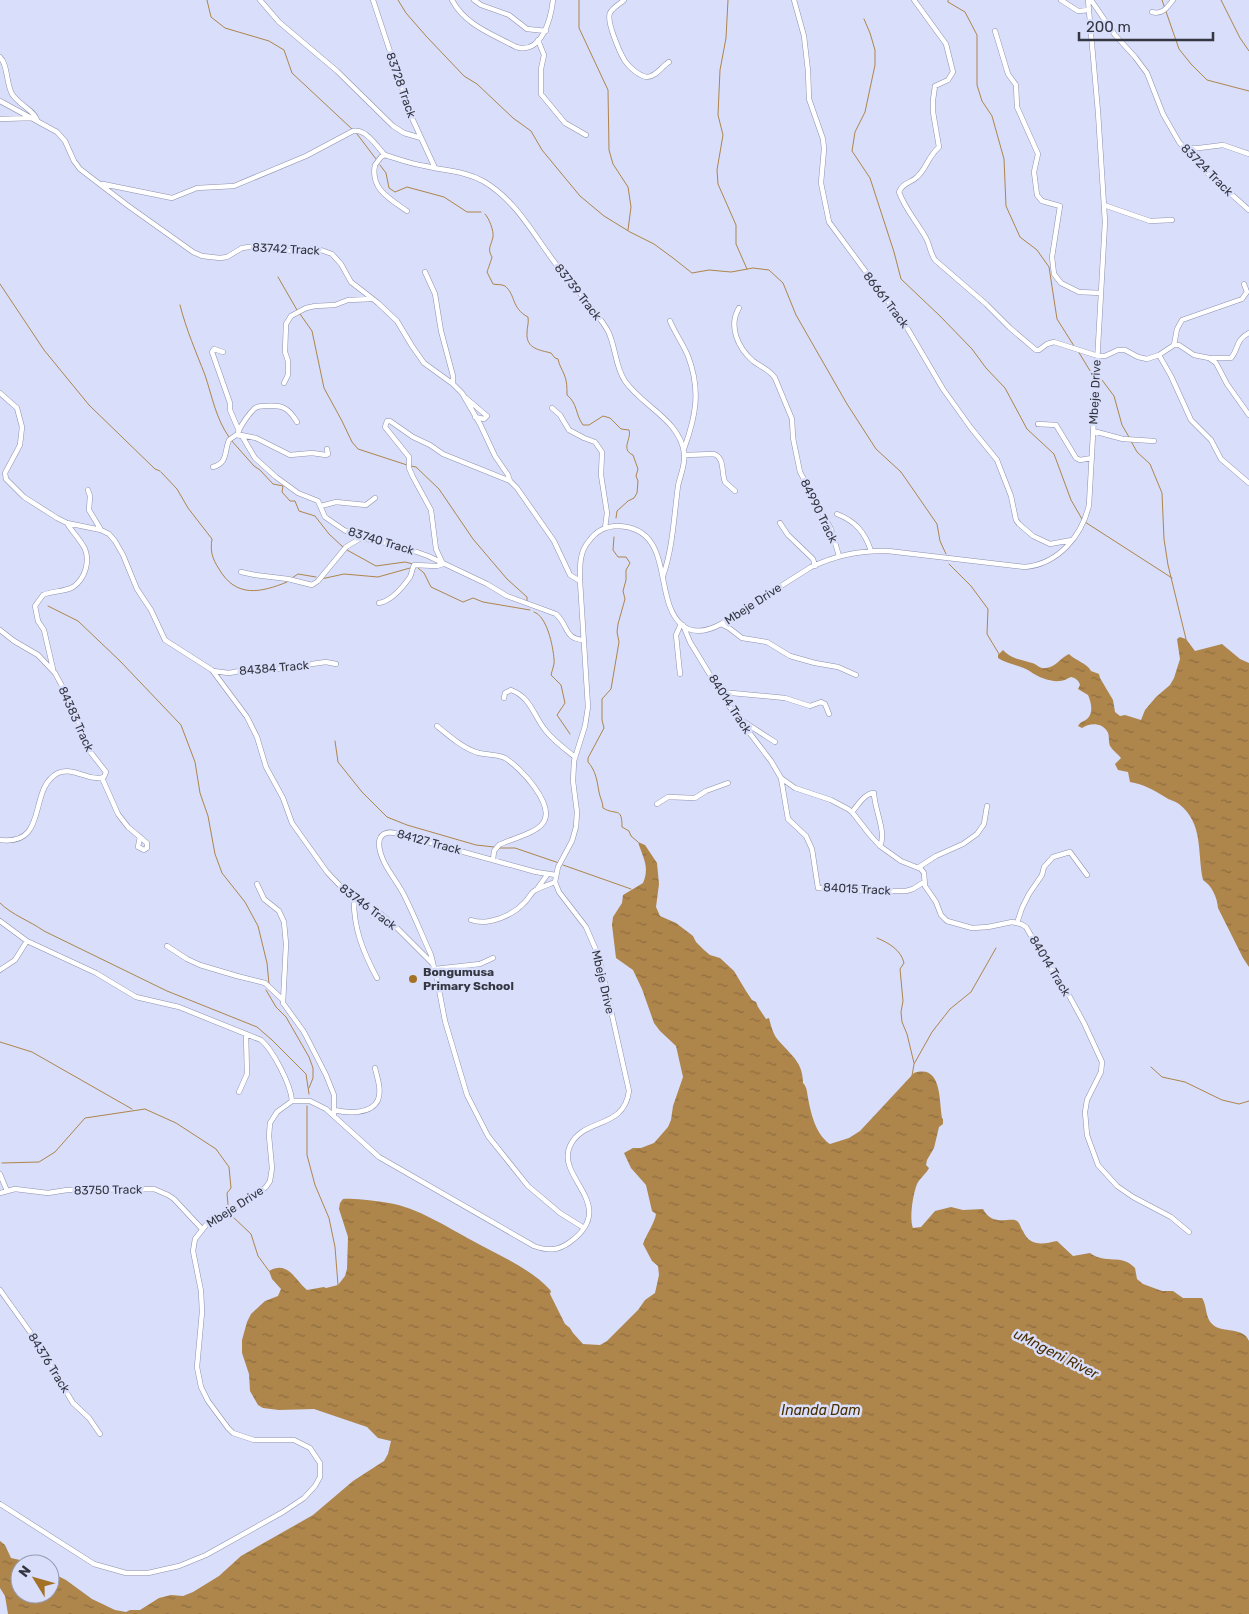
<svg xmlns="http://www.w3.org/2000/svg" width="1249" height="1614" viewBox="0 0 1249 1614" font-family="Rubik,sans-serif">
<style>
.water{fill:url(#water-ripples)}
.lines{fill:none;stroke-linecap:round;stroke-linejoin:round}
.stream{stroke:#ae854b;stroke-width:1}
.minor-casing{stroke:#8d91ac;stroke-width:5.5}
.minor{stroke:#fff;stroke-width:4.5}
.poi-dot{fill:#a37227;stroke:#d9defb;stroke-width:2}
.labels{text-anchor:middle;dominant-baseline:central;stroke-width:5;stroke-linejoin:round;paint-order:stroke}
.street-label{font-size:12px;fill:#343641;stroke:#d9defb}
.poi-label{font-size:12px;font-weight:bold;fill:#343641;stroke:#d9defb;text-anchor:start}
.water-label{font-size:14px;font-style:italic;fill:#4b2e00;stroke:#d9defb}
</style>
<defs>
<pattern id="water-ripples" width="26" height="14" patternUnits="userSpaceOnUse" patternTransform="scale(1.25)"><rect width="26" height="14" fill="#ae854b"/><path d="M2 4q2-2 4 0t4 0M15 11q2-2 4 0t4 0" fill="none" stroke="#8e6e40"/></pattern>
</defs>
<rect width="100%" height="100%" fill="#d9defb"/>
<path class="water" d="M1180,637L1186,639L1195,651L1222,644L1240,659L1249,663V967L1243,958L1218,908C1217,897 1212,886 1203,880C1197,852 1204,824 1179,804C1175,801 1169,800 1165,797C1154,790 1143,784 1130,782L1128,772L1118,770L1115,764L1121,758C1117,753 1113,751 1110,746C1108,741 1110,735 1107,731C1101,722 1089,723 1082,728L1078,726C1081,721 1083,722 1087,719C1094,713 1091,702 1088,695L1078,689L1080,685C1079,681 1076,678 1071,677C1068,678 1064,681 1060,681C1050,682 1038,677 1031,672C1023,666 1007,664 998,658V655L1003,650C1013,660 1020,659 1032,663C1037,664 1039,669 1046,668C1056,667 1060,658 1069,654C1076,661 1087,663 1091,671L1099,674L1100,678L1113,700L1115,712L1120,716L1125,715L1141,720L1145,710L1156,697L1170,685L1174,678L1180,659L1177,639Z
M638,842L645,845L657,863L659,884L656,907L660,916L676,923L693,936L696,942L704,950L710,955L720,958L734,971L746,991L752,1000L756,1002L758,1007L766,1019L769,1018C771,1026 773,1034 778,1040C791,1055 803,1062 803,1083C807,1087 807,1092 808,1098C811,1114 816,1135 830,1144L849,1138L860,1131L914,1073C942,1064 939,1100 942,1118L943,1119V1124L939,1127L934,1148L927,1160L926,1165L929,1168C926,1174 920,1178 917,1184C913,1194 909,1219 913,1228L921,1227L935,1211L951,1207L963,1210L983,1209C993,1228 1011,1216 1017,1221C1020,1223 1021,1229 1023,1231C1030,1247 1043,1244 1057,1241L1073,1256L1090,1253C1106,1265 1121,1253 1135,1268L1137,1279L1143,1284L1162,1291H1173L1183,1298H1202C1208,1307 1204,1320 1216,1327C1226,1332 1244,1328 1249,1341V1614H8L5,1596L0,1588V1541L5,1545L11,1558L38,1564H20V1594H50V1572L66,1580L92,1599L115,1610L126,1612L130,1610H140L159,1598L171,1595L183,1596L193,1592L219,1576L241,1556L313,1515L353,1481L384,1461L388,1454L391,1441L378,1438L367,1427L314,1409L279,1410L263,1408L258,1405L250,1391L249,1374L242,1353V1340L247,1322L251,1314L265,1301L278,1296L281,1289L272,1279L269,1271C288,1260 295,1280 307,1290L324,1287L326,1288L338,1285L345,1276L347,1269L348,1237L339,1209L340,1203L343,1199C358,1198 374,1201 389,1203C416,1207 449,1228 473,1241C498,1255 532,1269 551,1291L550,1294L565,1324L570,1328L573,1333L583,1344L600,1345L607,1341L638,1310L645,1300L655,1293L659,1275L658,1266L652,1261L643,1244C646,1235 655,1222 656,1214L652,1211L646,1185L631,1168L624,1153L633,1148H641L654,1143L668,1127L671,1120L673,1106L683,1077L676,1046L660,1031L654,1023L642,989L633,970L616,958L612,925L613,917L622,903L623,895L643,883C650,867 643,858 638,842Z"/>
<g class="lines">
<path class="stream" d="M207,0L211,17L225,28L269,41L284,50L292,73L352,129
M398,0L406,13L426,36L464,76L477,84L513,118L531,131L542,150L580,196L604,216L630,232L654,244L673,258L692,273L709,270L731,272L753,268L769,270L783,283L796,315L847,404L876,449L901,472L937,524L940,541L946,554
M579,0V28L608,90L609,150L613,164L628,187L631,207L628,230
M728,0L726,38L720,70L718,115L723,135L717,170L718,184L736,225V244L747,269
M948,0V2L965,12L977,35V85L982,101L992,116L1004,159L1006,206L1020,237L1037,250L1049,267L1057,319L1074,346
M1162,0L1179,49L1191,64L1207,80L1249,91
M1221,0L1240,38L1249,51
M864,19L870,33L875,50V65L865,112L855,132L852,151L870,178L894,252L901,279L940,316L972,349L986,368L1005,388L1027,429L1054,454L1071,500L1082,519
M357,134L376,159
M380,165L386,173L389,188L395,192L407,187L444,197L467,212H481
M485,214C489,218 494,231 493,237C491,246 487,249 492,257C492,258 488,269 487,272L493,284C497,285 501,284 505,286C516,295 511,308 528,317C529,323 527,327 527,333C526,349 540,350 551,353L555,358L558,359C559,365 562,369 564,374C567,380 567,388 567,395C578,404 575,414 583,425H589L603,416L610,418L621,429L629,430C632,439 620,449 633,455L638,469L636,476L638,481L637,493L634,498L628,501L617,511L616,518
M278,277L297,310
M0,284L44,350L89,405L155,469L160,471
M180,305C186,329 196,352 205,375C212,396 216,419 229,437
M300,314L312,331L324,388L342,421L352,442L358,449L407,465
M1078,351L1092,374
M1102,380L1114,396L1122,425L1129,437
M231,440L254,466L260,470L273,484L283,486L282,492L290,501H295L299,511L315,516L329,534L343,547
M1131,441L1137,452L1150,464L1162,493L1164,539L1168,565L1186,639
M411,466L416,467L439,489L473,539L507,579L527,597V602
M161,472L177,489L188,508L212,539C210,551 212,558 219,569C236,598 260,593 287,582
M1085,522L1172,578
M614,537L613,550L618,557H626L630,563L626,570V580L623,591L625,599L618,624L617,632L619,642L611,689L602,699V720L604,728L588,758V762C596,771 597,781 599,792C600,798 603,802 603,808C616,816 622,806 622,827L629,831L631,836L638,842
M347,550L376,566L405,562L413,564
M949,564L971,586L988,609L987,634L999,654
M418,568L424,573L431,587L463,602L473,598L483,602L530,610
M292,578L298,574L316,577
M321,579L344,574L378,577L410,568
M48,606L78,621L120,661L181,725L195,762L200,793L208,816L215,854L222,873L245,902L258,926L267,963L269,984
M534,612C547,616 553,646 554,659C555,664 552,670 551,675L561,685L565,703L557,715L570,734
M335,741L338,762L362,792L387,817L407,825L476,845L494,847
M498,848H515L559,863
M563,865L631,889
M0,903C12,915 30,921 44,931L167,991L257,1027L272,1040L306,1074L309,1094
M877,938C889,943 901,950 904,963L900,969L903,1001L901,1012L902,1022L907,1034L914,1063
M266,990L276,1007L286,1017L309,1057L313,1068V1078L309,1088
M0,1042L32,1052L132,1109
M1151,1067L1162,1077L1185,1082L1222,1100L1239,1104L1249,1101
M912,1076L914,1064L932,1032L950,1009L971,992L996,948
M307,1106V1155L315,1185L329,1218L335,1247L338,1285
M2,1163L39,1162L55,1152L85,1118L145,1109L176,1123L216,1149L229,1167L231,1188L227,1193L228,1205
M232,1216L251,1234L258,1256L269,1271"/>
<defs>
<path id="minor" d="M260,0L279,22L337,71L393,126L404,133L421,138
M373,0L412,118L435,168
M452,0C465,25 492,34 516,47C542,55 551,18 553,0
M474,0L481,5L509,15L527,29L546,31
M624,0C620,4 612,8 610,13C606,21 620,53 625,61C629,67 639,76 647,77C656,77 662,66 669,62
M794,0L804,36L808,71L809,99L823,139L824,149L821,183L829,222L906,326L943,389L971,428L997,460L1011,496L1016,520L1019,524L1033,536L1050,544L1072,540
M914,0L946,44L953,72L948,80L935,86L933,100V112L939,147C927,158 927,168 917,177C911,183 902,183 899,192C905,209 917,222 926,238C930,245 930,253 935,260L986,304L1010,328L1036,350H1039L1047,344L1054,342L1098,356H1105L1118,350H1125L1138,357L1147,359L1159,355L1174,345H1179L1194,355L1209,358L1216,363L1227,384L1249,415
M1061,0L1078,11L1089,10
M1091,0L1115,35L1135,57L1147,73L1163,114L1179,142L1204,170L1249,210
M1152,12C1162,15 1167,8 1173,0
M995,31L1008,74L1016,85L1017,107L1038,154L1034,172L1037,195L1042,201L1060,206L1052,257L1054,274L1061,283L1079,292L1101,293
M538,40L544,55L541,69V94L565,123L586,135
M0,57C8,65 6,83 12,94C19,105 34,110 37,120
M0,101L57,132L65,141L74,161L80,169L127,205L193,252L202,256L220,258L227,257L242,248L257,246L280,251L321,250L332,254L341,264L351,282L378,303L397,321L412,346L424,363L453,384L462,393L480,424L495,456L508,475L510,481L517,488L554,541L570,575L580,581
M0,119L31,118
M1184,148H1199L1223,145L1249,154
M385,155C398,159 411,164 425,166C445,171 465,171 483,181C519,202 536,240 562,272C576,289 598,313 608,331C616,347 615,367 625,381C642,406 680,420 684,453C686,463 680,476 678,486C674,516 673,547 663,576
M385,155L381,157L375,165C370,189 390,199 407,211
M103,184L172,198L197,188L234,186L306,156L353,131C367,129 376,146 385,155
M1104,205L1150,221L1172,220
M425,272L435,294L441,331L453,376V384
M739,308C728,326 738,348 753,361C761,367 770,370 775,378L792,419L793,438L800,472L831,529L839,556
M670,321C675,333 683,344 688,356C701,390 696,416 684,449
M1174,345L1177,329L1182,320L1242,299L1247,292L1244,284
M223,352L214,349L212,352L230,403V410L239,431
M1159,355L1171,376L1191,420L1211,440L1221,459L1249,483
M1212,358H1231C1239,349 1235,340 1249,333
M284,383L288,375V361L285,352L286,324L291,316L306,308L315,306L335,305L348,300L372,299
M0,393L17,408L22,427L20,445L5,473L6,479L24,497L57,518L67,523L101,530L109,534L115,541L123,555L137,589L151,610L165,640L212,670L247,717L257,737L266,767L283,798L292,823L327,872L346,892L377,911L392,923L433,964L436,974L445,1021L467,1095L488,1136L528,1186L560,1213L584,1228
M466,398L487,416L484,419L475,417
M552,408L560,415L569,430L584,438L595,442L602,452L601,475L607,513L605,528
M1038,424L1056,425L1076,458L1080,460L1092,458
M1093,431L1123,439L1154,441
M238,432C242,424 247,416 254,409C257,406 260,406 265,406C282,405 288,407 297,422
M241,435L256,438L290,455L312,453L326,455L328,454L327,449
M685,455L714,454C725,458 721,472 725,482L735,491
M213,467C228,463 224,452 229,440L236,435L242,436L255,458L276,477L298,493L318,501L325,517L344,530L361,538L397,545L428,556L487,584L507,596L556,614C569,626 564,639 584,640
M88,490L90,496L89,510L101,530
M321,506L336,502L366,505L375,498
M837,514C855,521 865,532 871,551
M780,523L788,535L813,559L815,566
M241,572L255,575L288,579L312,585L318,581L346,547L361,538
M379,603C391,601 403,587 410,577C412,573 412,569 414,565L437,566L443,564L436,549L431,510L413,477L409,468V457L385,427L387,421H390L413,437L430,445L443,454L510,481
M721,624L729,628L742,638L767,642L790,656L815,663L838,667L856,675
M683,625L690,642L729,706L771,761L781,778L795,788L831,800L848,809L852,812L870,835L880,846L901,861L921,869L924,873L925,886L936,902L941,915L947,921L972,928L988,927L1012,922L1021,924L1026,927L1048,965L1066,990L1084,1023L1102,1062L1101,1072L1087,1100L1085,1112L1087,1135L1098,1165L1117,1186L1133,1197L1171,1217L1189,1232
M0,630L14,641L38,655L55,673L75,710L88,749L106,772L104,777C89,782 73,766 58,773C27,789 50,846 0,840
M53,669L44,630L38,621L35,606L43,595C52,591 64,592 73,587C85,579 90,562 85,549C80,539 72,532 67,523
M213,671L229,673L245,670L276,669L326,662L336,664
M680,674L676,635L681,624
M721,692L785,698L810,706L821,702L825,704L829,714
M504,698L505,693L511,690C531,697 534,717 546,731C554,741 565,749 575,757
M738,718L775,742
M437,726C449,736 464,749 479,753C488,755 497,754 505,758C520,767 556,805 543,823C535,834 510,839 499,845L494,851L493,860
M102,778L118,814L128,827L147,843V848L144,850L138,847L140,837
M781,778L788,819L806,836L812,849L818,888L869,891H906L913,889L924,882
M657,804L668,797L695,798L706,791L728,783
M852,812C858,805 865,793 874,793C874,808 887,833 880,846
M919,867L936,856L963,844L977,834L984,824L987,806
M257,884L264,899L279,911L284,922L286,944L283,1003L304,1032L326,1075L334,1095V1116
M537,889L547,875
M354,897C353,927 363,952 377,978
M471,920C487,926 512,916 524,903C528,900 530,894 534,891C540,887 548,885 555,882
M0,921L27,941L96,973L136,997L179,1007L261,1040C273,1050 291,1085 292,1101
M1017,923L1022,908L1029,894L1042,875L1044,867L1053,857L1070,852L1087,875
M167,946L187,959L200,965L237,976L265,983L283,1000
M433,963L431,955C422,935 414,915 404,895C396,879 380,863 379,844C379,834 387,831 395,833L536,872L556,875
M435,969L480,964L493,958
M0,970L15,960L27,941
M239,1092L247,1074L246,1034
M334,1110C347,1113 371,1115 378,1100C382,1090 377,1077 375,1068
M0,1174L7,1191
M0,1193L15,1189L48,1193L67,1190L154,1189L168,1195L174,1199L202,1229
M0,1290L48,1357L59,1380L73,1403L89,1418L100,1434
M0,1504L94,1564L126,1573H148L179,1566L206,1555L283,1512L304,1498L315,1486L320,1477V1463L310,1448L294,1440H254L233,1433L228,1428L208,1401L201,1387L197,1367L202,1312L201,1291L193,1251L195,1239L210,1220L246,1202L266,1187L270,1181L272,1168L269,1136L270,1123L277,1112L292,1101H310L326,1109L379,1157L534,1246C548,1251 558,1251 570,1242C620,1205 555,1178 570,1146C583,1117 624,1130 629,1091L599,957L586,927L559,892L555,882L558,867L572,841L576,827L577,812L573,781L574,761L585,726L588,707L580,581C580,567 579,552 589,541C596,531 606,526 618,526C676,528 652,600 682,625C694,635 708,631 721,624L811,567C836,555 861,550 888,551L1025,567C1058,564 1082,536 1089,505L1105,222L1098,112L1088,0"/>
</defs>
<use href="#minor" class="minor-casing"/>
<use href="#minor" class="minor"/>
</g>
<circle class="poi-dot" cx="413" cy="979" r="5"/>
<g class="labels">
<g class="street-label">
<text transform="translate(401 85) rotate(71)">83728 Track</text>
<text transform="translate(1207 170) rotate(45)">83724 Track</text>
<text transform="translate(286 249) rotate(3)">83742 Track</text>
<text transform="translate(578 292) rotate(52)">83739 Track</text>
<text transform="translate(886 300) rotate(53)">86661 Track</text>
<text transform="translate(1095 392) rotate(-87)">Mbeje Drive</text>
<text transform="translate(819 511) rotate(64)">84990 Track</text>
<text transform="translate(381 541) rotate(17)">83740 Track</text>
<text transform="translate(753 604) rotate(-33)">Mbeje Drive</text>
<text transform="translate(274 668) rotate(-5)">84384 Track</text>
<text transform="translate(730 704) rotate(57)">84014 Track</text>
<text transform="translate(76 719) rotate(66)">84383 Track</text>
<text transform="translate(429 842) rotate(15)">84127 Track</text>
<text transform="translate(857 889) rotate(3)">84015 Track</text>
<text transform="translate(368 907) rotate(37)">83746 Track</text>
<text transform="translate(1050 966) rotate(59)">84014 Track</text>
<text transform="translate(603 982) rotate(77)">Mbeje Drive</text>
<text transform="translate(108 1190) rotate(-1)">83750 Track</text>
<text transform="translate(235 1207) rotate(-33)">Mbeje Drive</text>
<text transform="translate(49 1363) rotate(58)">84376 Track</text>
</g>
<g class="poi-label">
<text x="423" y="972">Bongumusa<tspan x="423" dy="14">Primary School</tspan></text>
</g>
<g class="water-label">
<text transform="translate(1056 1354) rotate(27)">uMngeni River</text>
<text x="821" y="1410">Inanda Dam</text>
</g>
</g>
<g transform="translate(35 1579) rotate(307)"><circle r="24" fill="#d9defb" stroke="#979bb1"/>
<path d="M0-4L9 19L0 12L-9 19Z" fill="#a37227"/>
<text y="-8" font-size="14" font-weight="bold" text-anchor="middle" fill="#343641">N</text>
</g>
<path d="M1079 32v8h134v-8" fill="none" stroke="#343641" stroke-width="2.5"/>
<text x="1086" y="32" font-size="15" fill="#343641" stroke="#d9defb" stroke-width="4" paint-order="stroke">200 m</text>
</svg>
